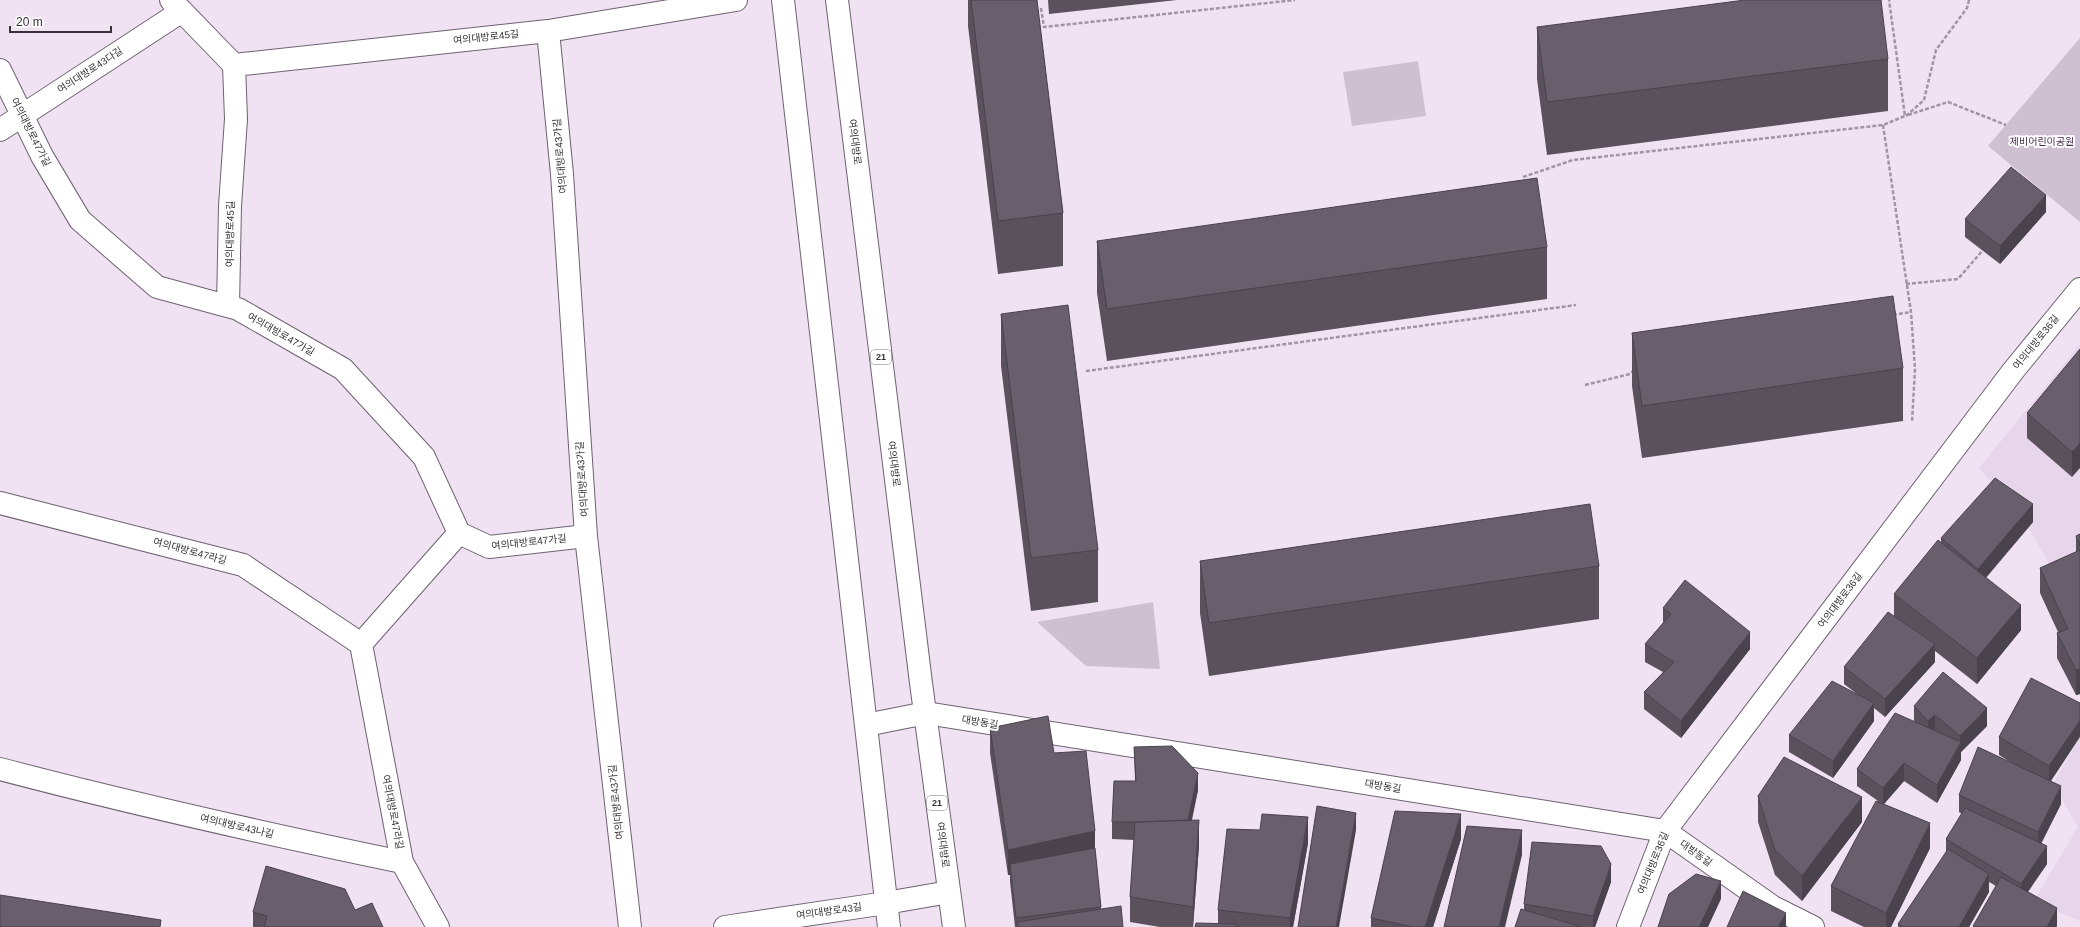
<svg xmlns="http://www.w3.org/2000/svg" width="2080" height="927" viewBox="0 0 2080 927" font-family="Helvetica,'Noto Sans KR',sans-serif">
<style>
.built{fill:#e7d5ec}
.green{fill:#cec0d1}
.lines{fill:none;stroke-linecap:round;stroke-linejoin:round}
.minor-casing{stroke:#6e6271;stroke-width:24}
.primary-casing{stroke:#6e6271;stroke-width:24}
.path{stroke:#a095a2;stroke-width:2.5;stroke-dasharray:4 2;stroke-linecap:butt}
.minor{stroke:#fff;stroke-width:22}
.primary{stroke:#fff;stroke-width:22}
.wall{fill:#5a515d}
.shaded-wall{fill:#4a424c}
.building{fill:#695e6c;stroke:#4a424c}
.labels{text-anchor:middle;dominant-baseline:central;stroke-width:4;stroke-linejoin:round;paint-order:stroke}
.shield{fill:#fff;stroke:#736f74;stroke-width:1}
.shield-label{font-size:9px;font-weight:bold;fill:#373138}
.street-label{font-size:10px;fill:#373138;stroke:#fff}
.park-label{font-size:10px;fill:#492b50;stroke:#fff}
</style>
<rect width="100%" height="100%" fill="#f0e2f3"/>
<path class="built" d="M2080,344V637L2059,581L2026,523L1979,468Z
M2080,737V921L2033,902L2078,827L2053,784Z"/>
<path class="green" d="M2080,38V222L1988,146Z
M1418,61L1426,116L1352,126L1343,72Z
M1153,602L1160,669L1086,666L1037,622Z"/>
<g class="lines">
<defs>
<path id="minor" d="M171,0L234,65L548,31L736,0
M548,31L562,174L586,536L630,927
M0,70L42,156L80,220L157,287L238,309L343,369L424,457L459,533L489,547L586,536
M0,130L182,11
M228,306L230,206L236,119L234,65
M0,503L243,565L361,644L402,862
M361,644L459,533
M926,713L1665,831L1773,907L1813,927
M0,769C133,804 267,834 402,862L438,927
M725,927L886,903
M1628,927L1665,831L2013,371L2080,289"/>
<path id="primary" d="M783,0L889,927
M837,0L921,683L954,927
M866,725L926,713
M886,903L949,892"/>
</defs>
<use href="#minor" class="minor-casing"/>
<use href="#primary" class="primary-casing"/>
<path class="path" d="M1041,8L1044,27L1295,0
M1908,115L1948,102L2006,125
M1906,116L1924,100L1936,50L1967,8L1969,0
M1883,125L1911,312L1915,369L1912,422
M1523,177L1573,160L1883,125L1905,116L1889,0
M1906,284L1958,279L1983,250
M1893,315L1911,312
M1086,371L1576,305
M1585,385L1630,374L1634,370"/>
<use href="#minor" class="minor"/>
<use href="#primary" class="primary"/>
</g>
<path class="wall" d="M968,0H1037L1063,213V266L998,274L968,26Z
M1048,0H1177L1049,14Z
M1537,27L1888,59V111L1547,155L1537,79Z
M2046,212L2000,264L1965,237V219Z
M1097,241L1547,247V299L1107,361L1097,293Z
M1001,314L1098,550V602L1031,611L1001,366Z
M1632,333L1903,368V421L1642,458L1632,386Z
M2080,349L2072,477L2027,438V413Z
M2033,522L1986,578L2021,630L1977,684L1935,651V662L1885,717L1874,708V721L1833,778L1789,752V735L1857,694L1844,684V667L1894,617V594L1941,543V538Z
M2080,534V694L2076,695L2057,658V633L2058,632L2040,593V568L2076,552V536Z
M1200,561L1599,566V619L1209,676L1200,613Z
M1663,608L1750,649L1681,738L1644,709V692L1663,672L1645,662V644L1663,623Z
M2080,703L2051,781L2061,804L2041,843L2047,864L2028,892L2057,926L2056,927H1973L1996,886L1989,882V892L1969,927H1898V924L1946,853V839L1962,814L1959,812V795L2015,765L1999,755V737Z
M1914,706L1987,726L1961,752V760L1937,803L1904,781L1884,804L1930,848L1891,927H1864L1831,911V886L1878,801L1857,786V769L1914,721Z
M990,728L1054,753L1095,849L1101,909L1123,927H1015L1010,882V875H1008L990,753Z
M1134,747L1198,790L1192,820L1199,845L1193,927H1160L1130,922V897L1134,840L1112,839V822L1135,781Z
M1758,796L1862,822L1802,901L1775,875L1758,822Z
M1461,839L1433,927H1371V918Z
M1308,843L1293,927H1195L1218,924V910Z
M1611,882L1595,927H1515L1524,910V904Z
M355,910L383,927H253V912Z"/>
<path class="shaded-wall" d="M2046,195V212L2000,264V246Z
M2080,443V468L2072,477V452Z
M2033,504V522L1978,586V569Z
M2021,605V630L1977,684V658Z
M1750,632V649L1681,738V721Z
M1935,644V662L1885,717V699Z
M2080,669V694L2076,695V670Z
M1874,703V721L1833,778V761Z
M1987,708V726L1961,752V760L1937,803V785L1960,746V736Z
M1935,715V732L1928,739V721Z
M2080,720V737L2049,784V766Z
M1904,763V781L1883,805V788Z
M1198,773V790L1187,840V822Z
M2061,786V804L2038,850V832Z
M1862,797V822L1802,901V876Z
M1356,813V830L1339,927H1336Z
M1461,814V839L1433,927H1425Z
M1308,817V843L1293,927H1290V918Z
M1199,820V845L1193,927V907Z
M1930,823V848L1891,927H1886V913Z
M1522,830V855L1505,927H1499Z
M1095,831V856L1010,864V875H1008V850Z
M2047,846V864L2021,901V884Z
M1611,864V882L1595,927H1593V916Z
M1989,874V892L1969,927H1959Z
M1721,881V899L1708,927H1699Z
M2057,908V926L2056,927H2047Z
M1786,913V927H1778Z"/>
<path class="building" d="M971,0H1037L1063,213L998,221Z
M1745,0H1881L1888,59L1547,102L1537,27Z
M2011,167L2046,195L2000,246L1965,219Z
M1537,178L1547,247L1107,309L1097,241Z
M1893,296L1903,368L1642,406L1632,333Z
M1068,305L1098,550L1031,558L1001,314Z
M2080,349V443L2072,452L2027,413Z
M1995,478L2033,504L1978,569L1941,538Z
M1590,504L1599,566L1209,623L1200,561Z
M2080,534V546L2076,536Z
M1938,540L2021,605L1977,658L1894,594Z
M2080,550V669L2076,670L2057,633L2068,629L2040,568Z
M1685,580L1750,632L1681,721L1644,692L1674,662L1645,644L1671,614L1663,608Z
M1888,612L1935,644L1885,699L1844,667Z
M1943,672L1987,708L1960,736L1935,715L1928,721L1914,706Z
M2031,678L2080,703V720L2049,766L1999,737Z
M1832,681L1874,703L1833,761L1789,735Z
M1895,713L1961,742L1937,785L1904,763L1883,788L1857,769Z
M1048,716L1054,753L1086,751L1095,831L1008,850L990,728Z
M1172,746L1198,773L1188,820L1144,822H1112L1114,781H1136L1134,747Z
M1978,747L2061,786L2038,832L1959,795Z
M1784,757L1862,797L1802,876L1775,850L1758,796Z
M1876,801L1930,823L1886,913L1831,886Z
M1317,806L1356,813L1336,927H1298Z
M1965,808L2047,846L2021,884L1946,839Z
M1395,811L1461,814L1425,927H1413L1371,918Z
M1262,814L1308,817L1290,918L1218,910L1227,829L1260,830Z
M1199,820L1193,907L1130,897L1135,822Z
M1467,826L1522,830L1499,927H1444Z
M1532,842L1601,846L1611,864L1593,916L1524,904Z
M1095,848L1101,907L1016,918L1010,864Z
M1948,849L1989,874L1959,927H1904L1898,924Z
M266,866L345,889L355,910L372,903L383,927H264L267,916L253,912Z
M1696,874L1721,881L1699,927H1658L1669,894Z
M2001,877L2057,908L2047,927H1974L1973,926Z
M1743,891L1786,913L1778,927H1727Z
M0,895L161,920L160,927H0Z
M1121,906L1123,927H1018L1017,922Z
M1521,909L1582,927H1515Z
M1196,923L1236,924L1238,927H1195Z"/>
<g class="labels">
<g class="shield">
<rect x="871" y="350" width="20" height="14" rx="3"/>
<rect x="927" y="796" width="20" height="14" rx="3"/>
</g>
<g class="shield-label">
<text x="881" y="357">21</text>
<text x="937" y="803">21</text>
</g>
<g class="street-label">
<text transform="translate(486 37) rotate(-6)">여의대방로45길</text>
<text transform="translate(90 70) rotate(-33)">여의대방로43다길</text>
<text transform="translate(31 132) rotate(63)">여의대방로47가길</text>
<text transform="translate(855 142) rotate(83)">여의대방로</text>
<text transform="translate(560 156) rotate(-95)">여의대방로43가길</text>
<text transform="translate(230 234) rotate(-89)">여의대방로45길</text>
<text transform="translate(281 334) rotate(30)">여의대방로47가길</text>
<text transform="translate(2036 342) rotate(-51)">여의대방로36길</text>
<text transform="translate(894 464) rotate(83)">여의대방로</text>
<text transform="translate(582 479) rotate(-94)">여의대방로43가길</text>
<text transform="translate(529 542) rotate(-6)">여의대방로47가길</text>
<text transform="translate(190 551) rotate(15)">여의대방로47라길</text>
<text transform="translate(1840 600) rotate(-53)">여의대방로36길</text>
<text transform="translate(980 722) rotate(9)">대방동길</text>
<text transform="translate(1383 786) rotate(9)">대방동길</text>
<text transform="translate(616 802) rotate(-96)">여의대방로43가길</text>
<text transform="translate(393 812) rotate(79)">여의대방로47라길</text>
<text transform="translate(237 826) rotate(13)">여의대방로43나길</text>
<text transform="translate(943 845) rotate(83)">여의대방로</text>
<text transform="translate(1696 853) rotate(36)">대방동길</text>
<text transform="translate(1653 863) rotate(-68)">여의대방로36길</text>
<text transform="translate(829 911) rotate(-8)">여의대방로43길</text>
</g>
<g class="park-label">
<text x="2042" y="141">제비어린이공원</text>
</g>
</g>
<path d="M10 26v6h101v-6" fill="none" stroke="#373138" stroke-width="2"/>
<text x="16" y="26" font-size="12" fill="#373138" stroke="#ffffff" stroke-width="3" paint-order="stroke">20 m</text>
</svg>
